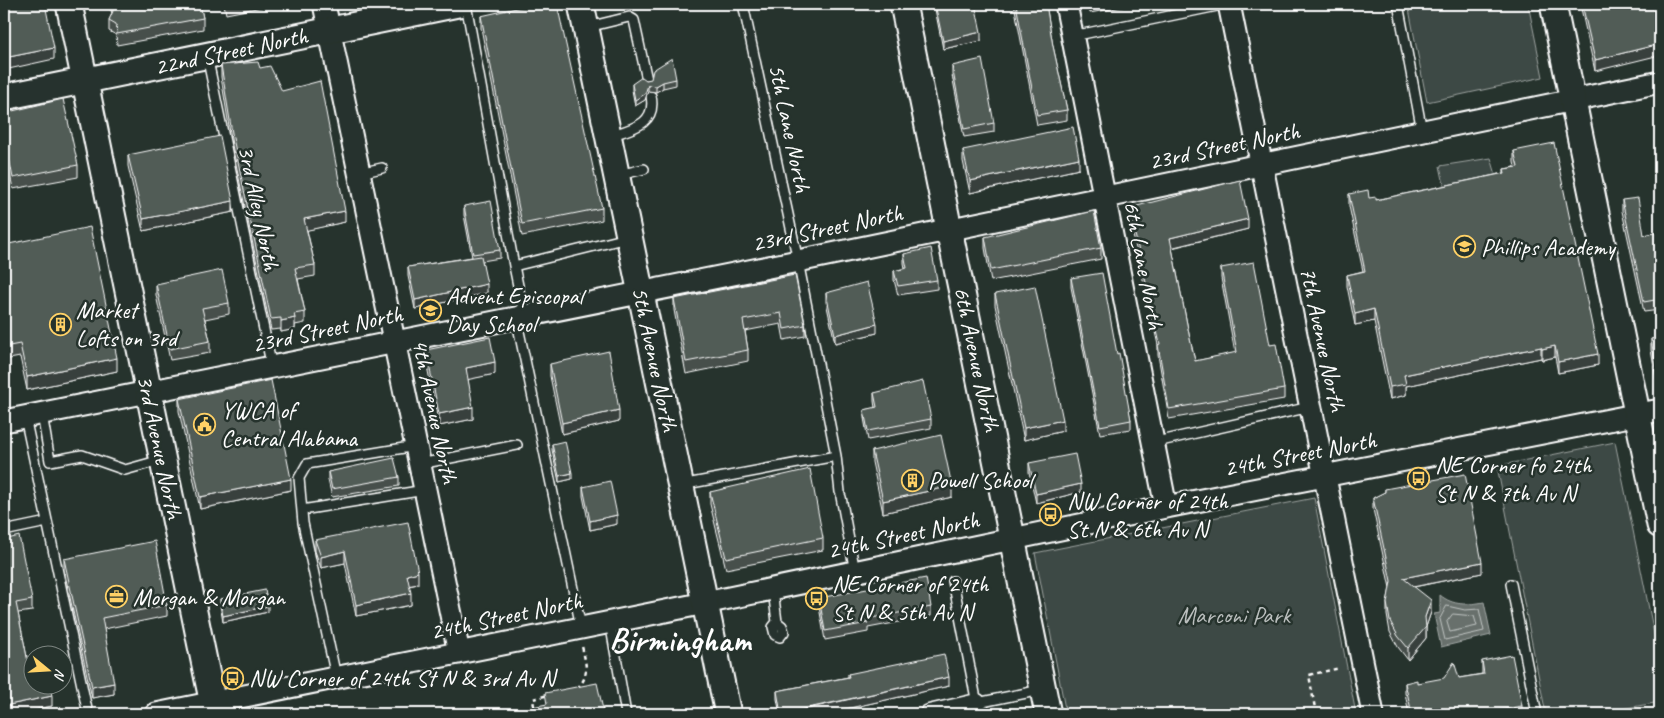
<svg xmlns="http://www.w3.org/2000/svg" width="1664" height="718" viewBox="0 0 1664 718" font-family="Caveat,sans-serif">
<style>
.green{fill:#3e4944;stroke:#9ea4a2}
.water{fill:#67706c;stroke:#a4a9a7}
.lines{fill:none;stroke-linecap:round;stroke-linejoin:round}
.shore{stroke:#c2c6c4;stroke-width:1}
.service-casing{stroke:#fff;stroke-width:12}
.minor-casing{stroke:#fff;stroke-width:21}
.tertiary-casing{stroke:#fff;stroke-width:25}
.secondary-casing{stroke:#fff;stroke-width:29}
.path{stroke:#fff;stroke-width:2.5;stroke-dasharray:4 4;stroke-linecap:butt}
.service{stroke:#26332d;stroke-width:9}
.minor{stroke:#26332d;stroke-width:18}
.tertiary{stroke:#26332d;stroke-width:21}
.secondary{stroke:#26332d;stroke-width:25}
.wall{fill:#464f4b;stroke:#fff}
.shaded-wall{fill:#39403d;stroke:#fff}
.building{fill:#515c57;stroke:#fff}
.labels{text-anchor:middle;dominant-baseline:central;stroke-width:5;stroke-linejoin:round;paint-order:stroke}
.street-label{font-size:24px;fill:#fff;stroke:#26332d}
.poi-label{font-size:24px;fill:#fff;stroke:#26332d;text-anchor:start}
.park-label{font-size:24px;fill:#bbbfbe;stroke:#26332d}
.town-label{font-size:34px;font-weight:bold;fill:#fff;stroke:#26332d}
</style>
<rect width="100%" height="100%" fill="#26332d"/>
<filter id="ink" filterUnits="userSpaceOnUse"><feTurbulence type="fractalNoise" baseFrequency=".02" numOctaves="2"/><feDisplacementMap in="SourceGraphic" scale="10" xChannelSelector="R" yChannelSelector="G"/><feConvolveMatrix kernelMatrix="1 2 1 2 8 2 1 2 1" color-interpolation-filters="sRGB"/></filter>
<g filter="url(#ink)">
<path class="green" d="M1408,4H1528L1543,77L1427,102Z
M1491,158L1497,178L1445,189L1440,166Z
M1615,442L1660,663V702L1594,714H1546L1497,466Z
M1314,498L1356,714H1066L1035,553Z"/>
<path class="water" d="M1440,595C1453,606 1468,605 1484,602L1491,635L1441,647L1434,614L1440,613Z"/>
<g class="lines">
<path class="shore" d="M1447,606L1465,610L1479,609L1484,631L1445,640L1440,619Z
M1453,614L1474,616L1477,626L1450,632L1447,622Z"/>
<defs>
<path id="service" d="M466,4L514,266L627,238
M1398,4L1422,131
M588,27L629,17L634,20L647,80
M1073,36L1227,4
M207,56L272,368
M609,136C631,129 657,125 651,96
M359,173L382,168
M619,175L644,169
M514,266L524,315
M516,317L581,627
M42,414L50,461L82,455L125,470L161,460
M25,417L88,714
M1152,443L1310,407
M836,456L840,492
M420,464L517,445
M681,485L836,456L798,261L743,4
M841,497L855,572
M302,510L425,490
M4,531L47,522
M953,581L979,714
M1511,584L1537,714
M773,590L777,622
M610,622L626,714
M777,622L782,626L784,632L780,637L775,635L773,627Z
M336,677L303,523L299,478L307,464L416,446
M977,703L1041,690"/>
<path id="minor" d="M929,714L977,703"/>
<path id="tertiary" d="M324,4L459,653
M1066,4L1166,507
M1229,4L1373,714
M4,421L798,261L1660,82
M156,714L705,603L1166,507L1660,410"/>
<path id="secondary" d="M69,4L215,714
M581,4L728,714
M903,4L1048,714
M1553,4L1660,525
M4,97L458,4"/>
</defs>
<use href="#service" class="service-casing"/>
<use href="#minor" class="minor-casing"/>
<use href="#tertiary" class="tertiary-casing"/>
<use href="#secondary" class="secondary-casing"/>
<path class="path" d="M577,688C591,676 585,661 582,646
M535,714L533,699L548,695
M1316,714L1309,675L1340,668"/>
<use href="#service" class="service"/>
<use href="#minor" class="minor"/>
<use href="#tertiary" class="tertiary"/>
<use href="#secondary" class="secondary"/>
</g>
<path class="wall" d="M105,4H200L203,18V29L117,45L116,35L109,31V20L112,14L111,10L105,6Z
M224,4H277L226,14Z
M934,4H975L981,41L943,49Z
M1014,4H1046L1053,46L1067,110V120L1037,125Z
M1089,4H1137L1090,13Z
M1580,4H1653L1595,71Z
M481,16L602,208V220L522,236L481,28Z
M221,65L260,68L345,222L307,230L315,265V276L298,279L305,312V323L295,325V329L281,332V329L271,330L232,145L221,77Z
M952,66L994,123V132L964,137L952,75Z
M676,79V85L663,88L656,92L648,91L645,100L635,106L632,90V84L646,80Z
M4,113L78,165V177L13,189L4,144Z
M963,150L1079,169L970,193L963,161Z
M1514,151L1598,365L1558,373L1555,357L1542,360L1541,358L1406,386V395L1390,399L1374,321L1355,325L1347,286V275L1363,271L1349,206V194L1376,200L1504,173V169L1515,167L1514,162Z
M128,155L233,212L143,231L128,166Z
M1622,200L1644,235L1660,232V310L1644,312L1622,211Z
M464,206L500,250V258L482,261L487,293L415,309L408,276V267L472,257L464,215Z
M1129,208L1248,229L1172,248L1190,339L1195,361L1235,353L1221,278V268L1270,345L1284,389V399L1169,419L1158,355V345L1129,218Z
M985,237L1101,248V259L991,281L985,248Z
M4,245L117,371L27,390L20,357L4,360Z
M904,254L937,280V289L898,295L894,280V271L905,268L904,263Z
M795,275L805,325V336L784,340L781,324L745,331L748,350V361L686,374L674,310V299Z
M1071,278L1117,354L1131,420V429L1100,434L1071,287Z
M156,284L229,303V314L205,319L210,341V353L170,360L156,295Z
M826,293L877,333L835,343L826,302Z
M995,294L1063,431L1024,440L995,305Z
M1660,337L1656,379L1651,350V339Z
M426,350L495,374L468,379L473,419L439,426L426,361Z
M550,364L619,421L562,434L550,376Z
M874,393L931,419V428L868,440L864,418V410L875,408L874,401Z
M179,399L291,490L200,509L179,411Z
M552,444L572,479L559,482L552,450Z
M872,451L952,497L883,513L872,462Z
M1029,463L1081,492L1036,503L1029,472Z
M328,472L399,477V486L332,497L328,480Z
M583,487L617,524L590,530L583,496Z
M1385,489L1482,573L1414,587L1431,612L1426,627V638L1408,660L1398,647L1390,632L1387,615V603L1390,588L1373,509V498L1385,492Z
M710,492L823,538V550L726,569L710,504Z
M4,540L32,600V611L18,613L29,667L52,706L15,714Z
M315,540L418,584L409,586L411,605L356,616L345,563L321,568L315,551Z
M64,559L167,605V616L104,629L114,694L92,698L64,570Z
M819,598L931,607V616L868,628V632L825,640L819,607Z
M220,599L268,612L223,622L220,605Z
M1482,661L1522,706V714H1409L1405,693V683H1417L1459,678L1482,674Z
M848,674L949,686L823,714H780L777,699V691L848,677Z"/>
<path class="shaded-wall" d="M981,32V41L943,49V41Z
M1660,44V55L1595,71V60Z
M54,48V59L4,70V58Z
M663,82V88L656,92V86Z
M648,85V91L645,100L635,106V100Z
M1079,158V169L970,193V181Z
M233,201V212L143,231V219Z
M345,211V222L304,231V219Z
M1248,219V229L1170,248V238Z
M487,284V293L415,309V300Z
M1374,309V321L1355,325V314Z
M295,318V329L281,332V321Z
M877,324V333L835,343V335Z
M1555,346V357L1542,360V349Z
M1541,347V358L1406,386V395L1390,399V387L1404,375Z
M1598,354V365L1558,373V362Z
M117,358V371L27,390V377Z
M495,362V374L466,380V368Z
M1660,367V378L1656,379V368Z
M473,407V419L439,426V414Z
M619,410V421L562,434V423Z
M1063,420V431L1024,440V428Z
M572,473V479L559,482V476Z
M291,479V490L200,509V497Z
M1081,484V492L1036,503V494Z
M952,486V497L883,513V501Z
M8,491V496L4,498V492Z
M617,515V524L590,530V521Z
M345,551V563L321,568V557Z
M1482,562V573L1403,589V578Z
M418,572V584L407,586V575Z
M411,593V605L356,616V605Z
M1431,600V612L1426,627V638L1408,660V648L1425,617Z
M268,606V612L223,622V616Z
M949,677V686L823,714H784Z
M114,683V694L92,698V687Z
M52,696V706L15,714H4V706Z"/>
<path class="building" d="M4,4H45L54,48L4,58Z
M112,4H200L203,18L117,34L116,24L109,20L113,11Z
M534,4H557L602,208L522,224L481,16Z
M935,4H975L981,32L943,41Z
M1016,4H1046L1053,46L1067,110L1037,115Z
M1582,4H1653L1660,36V44L1595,60Z
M672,58L676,79L663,82L656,86L648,85L645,94L635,100L632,84L642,77L646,80L651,79L653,70Z
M982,59L994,123L964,129L952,66Z
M258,62L260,68L270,66L282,91L320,81L345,211L304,219L315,265L295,268L305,312L294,314L295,318L281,321V318L271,319L232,133L221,65Z
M63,99L78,165L13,178L4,133V113Z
M1073,127L1079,158L970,181L963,150Z
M220,136L233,201L143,219L128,155Z
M1554,143L1598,354L1558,362L1555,346L1542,349L1541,347L1404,375L1406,384L1390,387L1374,309L1355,314L1347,275L1365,271L1349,194L1368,190L1369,198L1376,197V200L1505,173L1504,169L1518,167L1514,151Z
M1240,180L1248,219L1170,238L1190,339L1195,361L1237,352L1221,268L1254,262L1270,345L1276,344L1284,389L1169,409L1158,345L1160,344L1129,208Z
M1638,198L1644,235L1660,232V299L1644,302L1622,200Z
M491,201L500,250L473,254L464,206Z
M1094,211L1101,248L991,270L985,237Z
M90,227L117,358L27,377L20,344L4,347V245Z
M931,248L937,280L898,286L894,271L907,268L904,254Z
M481,256L487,284L415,300L408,267Z
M222,270L229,303L202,308L210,341L170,349L156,284Z
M1102,273L1117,354L1119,353L1131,420L1100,426L1071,278Z
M795,275L805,325L784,329L781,313L743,320L748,350L686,362L674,299Z
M867,282L877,324L835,335L826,293Z
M1035,286L1063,420L1024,428L995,294Z
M490,337L495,362L466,368L473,407L439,414L426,350Z
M1660,337V367L1656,368L1651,339Z
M609,351L619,410L562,423L550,364Z
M271,380L291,479L200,497L179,399Z
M923,381L931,419L868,431L864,410L877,407L874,393Z
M941,435L952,486L883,501L872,451Z
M565,441L572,473L559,476L552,444Z
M1075,454L1081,484L1036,494L1029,463Z
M394,458L399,477L332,489L328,472Z
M810,469L823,538L726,558L710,492Z
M1465,474L1482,562L1403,578L1431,600L1425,617L1426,627L1408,648L1398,636L1390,621L1387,603L1391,581L1373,498L1385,492V489Z
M4,477H5L8,491L4,492Z
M610,481L617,515L590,521L583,487Z
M408,522L418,572L407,575L411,593L356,605L345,551L321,557L315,540Z
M19,536L32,600L16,603L29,667H32V686H50L52,696L4,706V540Z
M155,541L167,605L102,618L114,683L92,687L64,559Z
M926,578L931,607L866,619L868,623L825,631L819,598Z
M265,590L268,606L223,616L220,599Z
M944,654L949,677L781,714L777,691L849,677L848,674Z
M1512,655L1522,706L1477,714H1412L1405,683L1417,680V683L1444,678L1454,662L1459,678L1484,674L1482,661Z
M597,683L604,714H496L547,704L545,693Z"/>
</g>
<defs>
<symbol id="school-ring" viewBox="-11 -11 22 22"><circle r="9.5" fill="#26332d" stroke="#ffd166" stroke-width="1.5"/><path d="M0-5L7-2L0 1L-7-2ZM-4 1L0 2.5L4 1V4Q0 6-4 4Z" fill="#ffd166"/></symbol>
<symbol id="building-ring" viewBox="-11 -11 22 22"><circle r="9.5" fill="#26332d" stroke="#ffd166" stroke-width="1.5"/><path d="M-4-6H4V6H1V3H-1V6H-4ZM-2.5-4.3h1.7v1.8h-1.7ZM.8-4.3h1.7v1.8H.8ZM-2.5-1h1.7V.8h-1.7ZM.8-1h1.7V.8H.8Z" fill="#ffd166"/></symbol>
<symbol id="civic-ring" viewBox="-11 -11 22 22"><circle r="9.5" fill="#26332d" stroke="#ffd166" stroke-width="1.5"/><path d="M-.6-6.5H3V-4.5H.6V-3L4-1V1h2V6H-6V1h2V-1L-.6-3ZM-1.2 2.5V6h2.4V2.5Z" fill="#ffd166"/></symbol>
<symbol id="bus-ring" viewBox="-11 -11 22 22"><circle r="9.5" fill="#26332d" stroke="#ffd166" stroke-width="1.5"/><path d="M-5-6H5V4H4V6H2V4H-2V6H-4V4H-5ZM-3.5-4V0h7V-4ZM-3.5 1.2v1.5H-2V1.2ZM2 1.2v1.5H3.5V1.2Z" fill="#ffd166"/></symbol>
<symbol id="office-ring" viewBox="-11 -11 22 22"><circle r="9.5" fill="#26332d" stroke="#ffd166" stroke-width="1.5"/><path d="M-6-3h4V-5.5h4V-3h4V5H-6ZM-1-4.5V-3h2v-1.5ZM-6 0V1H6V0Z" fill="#ffd166"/></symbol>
</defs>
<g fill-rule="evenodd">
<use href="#school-ring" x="1452" y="234" width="25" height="25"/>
<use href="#school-ring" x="418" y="298" width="25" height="25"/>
<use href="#building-ring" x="48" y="312" width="25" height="25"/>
<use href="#civic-ring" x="192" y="412" width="25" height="25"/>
<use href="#bus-ring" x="1406" y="466" width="25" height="25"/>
<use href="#building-ring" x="900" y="468" width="25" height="25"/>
<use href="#bus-ring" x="1038" y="502" width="25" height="25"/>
<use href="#office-ring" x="104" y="584" width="25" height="25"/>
<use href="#bus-ring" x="804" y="586" width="25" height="25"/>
<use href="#bus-ring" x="220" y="666" width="25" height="25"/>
</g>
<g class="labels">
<g class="street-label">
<text transform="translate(231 51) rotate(-12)">22nd Street North</text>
<text transform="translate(790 128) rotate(78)">5th Lane North</text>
<text transform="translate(1224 146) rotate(-12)">23rd Street North</text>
<text transform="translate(259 208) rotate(78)">3rd Alley North</text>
<text transform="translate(827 228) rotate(-12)">23rd Street North</text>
<text transform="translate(1144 265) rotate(79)">6th Lane North</text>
<text transform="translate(327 329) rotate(-12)">23rd Street North</text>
<text transform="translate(1323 339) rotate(78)">7th Avenue North</text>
<text transform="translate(655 359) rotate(78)">5th Avenue North</text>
<text transform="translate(977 359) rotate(78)">6th Avenue North</text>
<text transform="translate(435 411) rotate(78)">4th Avenue North</text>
<text transform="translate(160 447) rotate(78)">3rd Avenue North</text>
<text transform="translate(1300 454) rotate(-11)">24th Street North</text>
<text transform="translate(903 535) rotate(-12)">24th Street North</text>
<text transform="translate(506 616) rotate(-12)">24th Street North</text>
</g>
<g class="poi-label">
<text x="1481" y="247">Phillips Academy</text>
<text x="446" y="296">Advent Episcopal<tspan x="446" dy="28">Day School</tspan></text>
<text x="76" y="310">Market<tspan x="76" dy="28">Lofts on 3rd</tspan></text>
<text x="221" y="410">YWCA of<tspan x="221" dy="28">Central Alabama</tspan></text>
<text x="1435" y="465">NE Corner fo 24th<tspan x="1435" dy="28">St N &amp; 7th Av N</tspan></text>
<text x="928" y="480">Powell School</text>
<text x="1067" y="501">NW Corner of 24th<tspan x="1067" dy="28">St N &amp; 6th Av N</tspan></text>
<text x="832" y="584">NE Corner of 24th<tspan x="832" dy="28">St N &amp; 5th Av N</tspan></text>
<text x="133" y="597">Morgan &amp; Morgan</text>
<text x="249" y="678">NW Corner of 24th St N &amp; 3rd Av N</text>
</g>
<g class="park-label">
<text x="1234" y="615">Marconi Park</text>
</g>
<g class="town-label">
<text x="680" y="639">Birmingham</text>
</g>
</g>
<rect width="1664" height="718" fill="none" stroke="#26332d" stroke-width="20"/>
<rect x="10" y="10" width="1644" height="698" fill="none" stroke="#fff" stroke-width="2" filter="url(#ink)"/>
<g transform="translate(48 670) rotate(108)"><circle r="24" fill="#26332d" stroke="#7d8581"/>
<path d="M0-4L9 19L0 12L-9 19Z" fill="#ffd166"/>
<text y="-8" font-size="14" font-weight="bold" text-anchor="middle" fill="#ffffff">N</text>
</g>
</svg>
